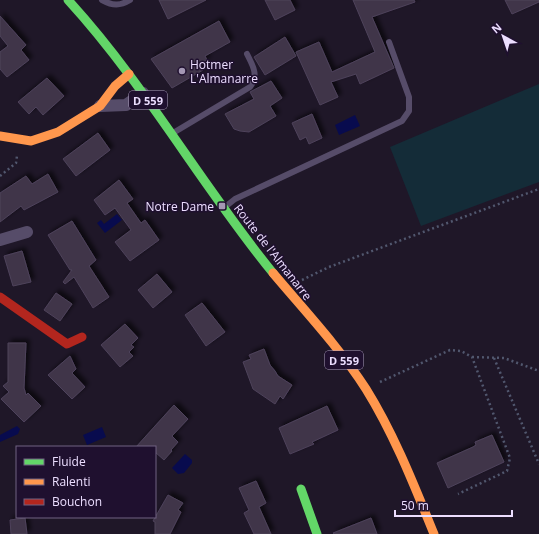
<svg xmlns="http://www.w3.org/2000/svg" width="539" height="534" viewBox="0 0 539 534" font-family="'Open Sans',sans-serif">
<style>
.green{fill:#142c38}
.water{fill:#080b4e}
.building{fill:#3f3649;stroke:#4e425b;filter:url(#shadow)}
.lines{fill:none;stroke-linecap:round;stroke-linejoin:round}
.path{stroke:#51576e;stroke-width:2.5;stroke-dasharray:2 3;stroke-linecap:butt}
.lane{stroke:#564c69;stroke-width:6}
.street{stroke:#564c69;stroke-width:12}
.fast{stroke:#63d668;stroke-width:9}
.slow{stroke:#ff974d;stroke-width:9}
.jam{stroke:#b3261e;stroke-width:9}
.poi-dot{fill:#a498b4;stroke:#1f102f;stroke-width:1.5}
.labels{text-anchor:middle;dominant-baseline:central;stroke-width:3;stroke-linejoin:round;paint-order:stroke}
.shield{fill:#1f102f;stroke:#aea0c1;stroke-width:1}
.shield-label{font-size:11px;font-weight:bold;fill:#ecdeff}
.poi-label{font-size:12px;fill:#ecdeff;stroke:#1f102f;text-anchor:start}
.street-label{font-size:12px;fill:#ecdeff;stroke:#1f102f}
</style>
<defs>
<filter id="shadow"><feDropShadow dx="3.5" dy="-3.5" stdDeviation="2" flood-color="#0009"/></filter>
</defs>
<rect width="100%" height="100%" fill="#1f1728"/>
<path class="green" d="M539,84V182L421,226L390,147Z"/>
<path class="water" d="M355,115L360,126L339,135L335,125Z
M117,214L122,220L105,233L97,223L101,220L104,224Z
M17,426L20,429L18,434L0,442V435Z
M102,427L106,437L87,445L83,435Z
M185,454L192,460V463L184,473L178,474L172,468Z"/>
<path class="building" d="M159,0H206L168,19Z
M265,0H290L295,10L275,20Z
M353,0H414L415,2L372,17L394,68L360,84L356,74L331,82L338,97L320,105L296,52L319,42L332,72L375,52Z
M505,0H539V2L512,14Z
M0,16L26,45L21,50L29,60L7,77L0,69V52L8,46L0,36Z
M219,21L230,42L205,56L207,60L199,64L203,70L172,88L151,59Z
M285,37L296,56L265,75L254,57Z
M47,78L64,96L43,115L36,107L29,114L18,102Z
M271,81L282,98L270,106L276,116L249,132L240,131L234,129L225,114L254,99L250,92Z
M312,114L322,138L309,144L306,137L300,140L292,123Z
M98,133L110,150L76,176L63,159Z
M48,174L58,192L24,210L21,206L0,222V193L26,176L32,184Z
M119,180L133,199L127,203L141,223L145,220L159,240L130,261L115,242L131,230L115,208L105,215L94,200Z
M72,221L96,260L89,266L109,297L93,308L74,277L65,284L63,282L72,270H70L48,235Z
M22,251L31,282L13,286L4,256Z
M157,274L172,292L153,308L138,290Z
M56,293L72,304L60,321L44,310Z
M202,303L225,332L206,346L185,315Z
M125,324L138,338L131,345L134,347L129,352L133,356L120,367L101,345Z
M8,343H26L24,388L26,395L28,393L41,406L24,422L1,399L9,392L3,386L8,382Z
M264,349L270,365L275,371L278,376L292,385L283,399L280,396L275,404L253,389L243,362L251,359L249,355Z
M70,356L76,369L72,373L85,387L72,399L48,375Z
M174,405L188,419L172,436L178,442L171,450L172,451L164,460L155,452V447H136Z
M327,406L338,430L312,442L314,444L290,454L279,428Z
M492,435L504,462L448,488L437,463L473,447L476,445L475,442Z
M256,481L266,503L259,507L271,534H254L244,513L249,510L239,488Z
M168,495L183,503L178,510L181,512L170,534H155V522L153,521Z
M25,518L27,534H11L10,520Z
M371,518L377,534H334L333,533Z"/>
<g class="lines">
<path class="path" d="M0,176L16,163L17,156
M302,280L329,267L539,189
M472,357L504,358L539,371
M494,358L539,464
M380,382L450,350L461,351L472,357L510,458L507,471L458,494"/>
<path class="lane" d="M102,0C113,6 120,6 130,0
M173,133L250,87C259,75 253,66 247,54
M225,207L235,199L402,121L409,111V97L389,42"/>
<path class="street" d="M100,106L126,105L143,93
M0,240L27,232"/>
<path class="fast" d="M68,0C145,84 201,185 273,273
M301,489L317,534"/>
<path class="slow" d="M0,136L31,141L58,132L100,106L115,86L129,74
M273,273C305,311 339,347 366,389C394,434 414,485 434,534"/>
<path class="jam" d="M0,297L67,344L82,337"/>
</g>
<g class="poi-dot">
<circle cx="182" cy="71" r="4"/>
<rect x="218" y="202" width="8" height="8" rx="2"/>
</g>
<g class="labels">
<g class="shield">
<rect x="129" y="91" width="38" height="18" rx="3"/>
<rect x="325" y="351" width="38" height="18" rx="3"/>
</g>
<g class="shield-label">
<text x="148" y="100">D 559</text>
<text x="344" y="360">D 559</text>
</g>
<g class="poi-label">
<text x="190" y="64">Hotmer<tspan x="190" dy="14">L'Almanarre</tspan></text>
<text x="214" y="206" text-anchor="end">Notre Dame</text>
</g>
<g class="street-label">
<text transform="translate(273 252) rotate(52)">Route de l'Almanarre</text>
</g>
</g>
<rect x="16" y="446" width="140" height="72" fill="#1f102f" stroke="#716282"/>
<rect x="24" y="459" width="20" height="6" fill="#63d668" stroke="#716282"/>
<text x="52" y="466" font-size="12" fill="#ecdeff">Fluide</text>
<rect x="24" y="479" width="20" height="6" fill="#ff974d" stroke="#716282"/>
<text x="52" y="486" font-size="12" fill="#ecdeff">Ralenti</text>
<rect x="24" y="499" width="20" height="6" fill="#b3261e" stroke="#716282"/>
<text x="52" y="506" font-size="12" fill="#ecdeff">Bouchon</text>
<g transform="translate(503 36) rotate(320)" stroke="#1f102f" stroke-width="3" paint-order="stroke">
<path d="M0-3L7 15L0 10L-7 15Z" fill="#ecdeff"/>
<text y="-6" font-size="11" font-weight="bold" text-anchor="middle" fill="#ecdeff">N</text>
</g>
<path d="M395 510v6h117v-6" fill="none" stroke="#ecdeff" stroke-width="2"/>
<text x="401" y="510" font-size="12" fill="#ecdeff" stroke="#1f102f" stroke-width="3" paint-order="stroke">50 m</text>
</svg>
